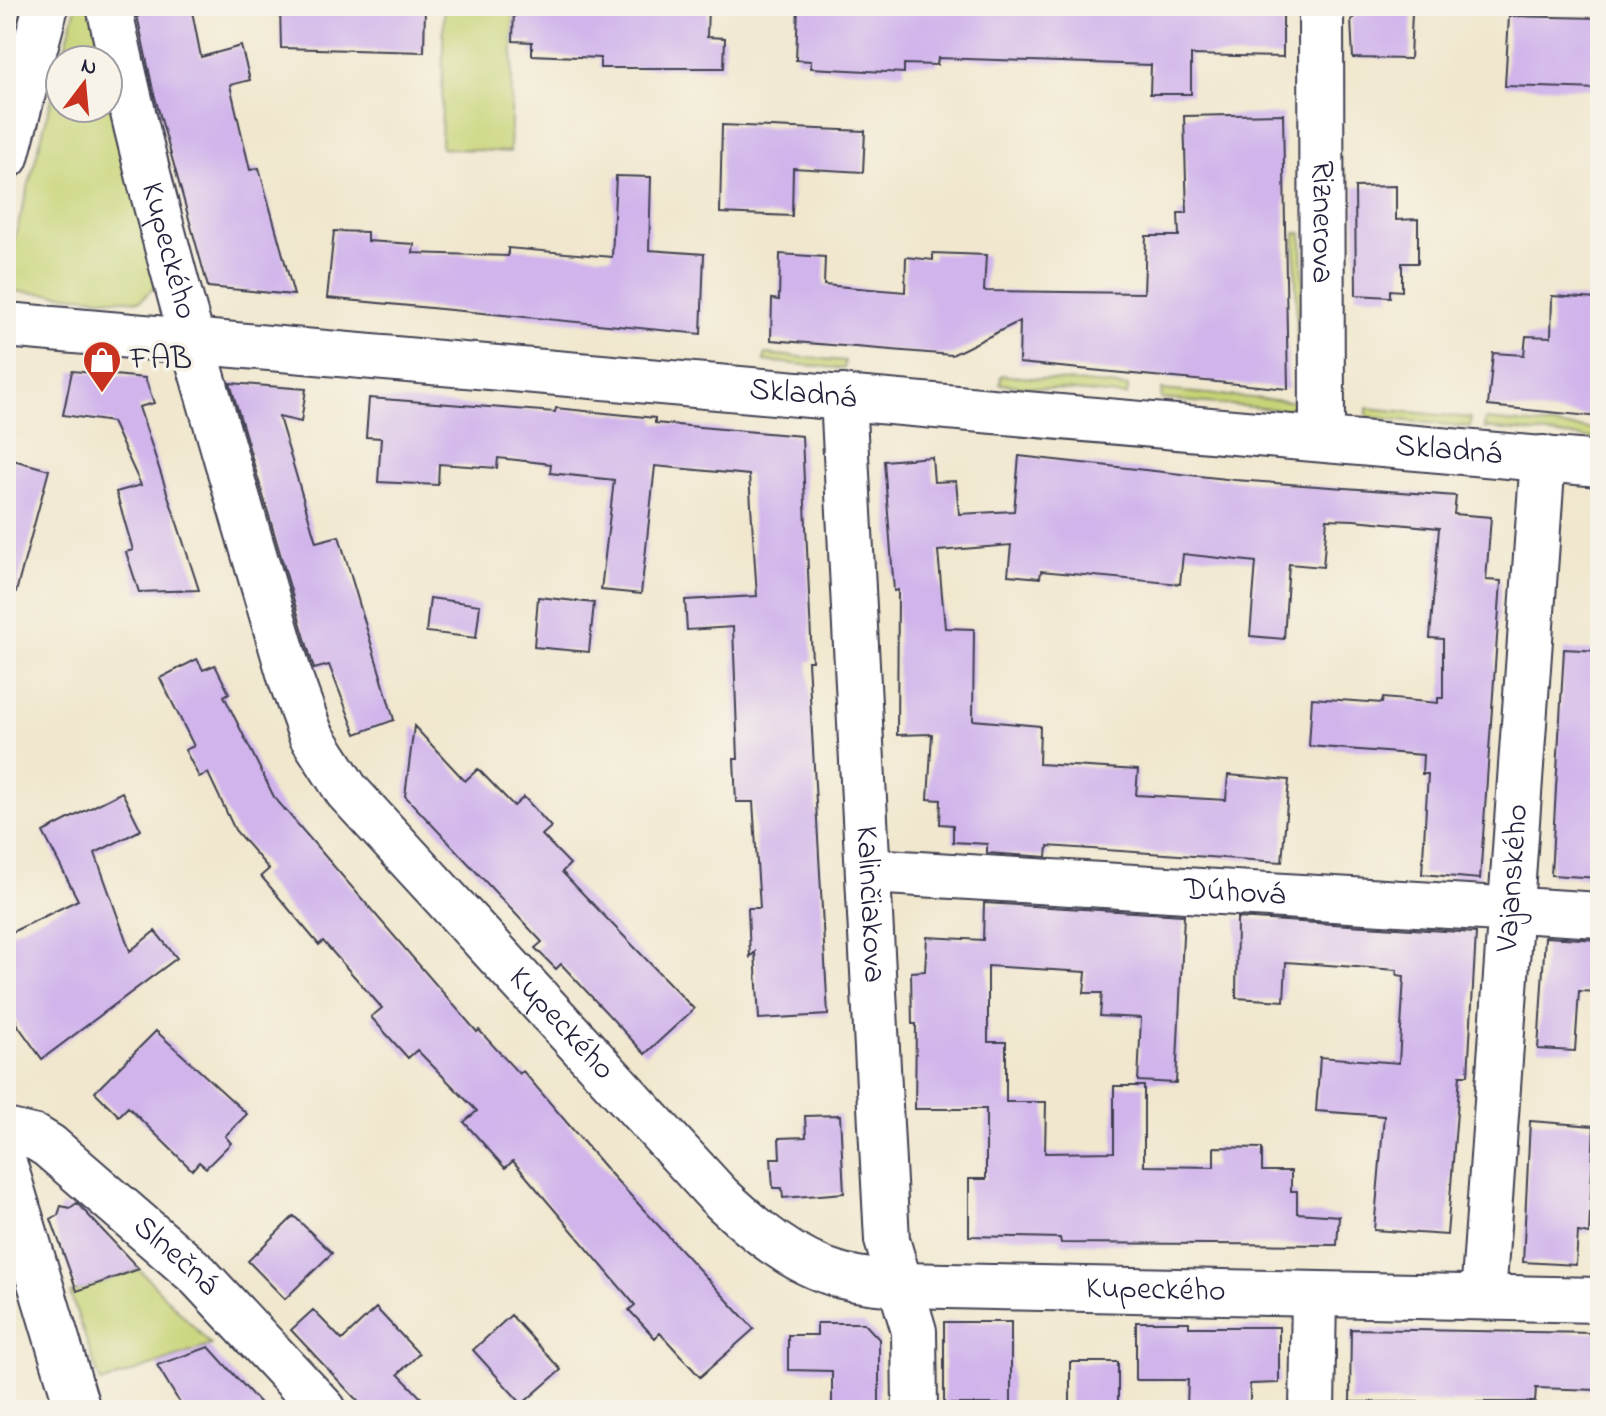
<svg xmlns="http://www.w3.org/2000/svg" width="1606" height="1416" viewBox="0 0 1606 1416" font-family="'Indie Flower',sans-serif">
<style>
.green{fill:#c7d375;stroke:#747a58;stroke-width:2}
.building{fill:#d0b4eb}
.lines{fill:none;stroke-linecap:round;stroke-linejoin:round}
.minor-casing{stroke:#414051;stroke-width:48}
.minor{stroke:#fff;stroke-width:44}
.labels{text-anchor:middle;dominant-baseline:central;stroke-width:7;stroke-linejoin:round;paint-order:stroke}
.street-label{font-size:32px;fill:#22223b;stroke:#f7f3e8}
.poi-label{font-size:32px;fill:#22223b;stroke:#f7f3e8;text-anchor:start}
</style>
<rect width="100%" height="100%" fill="#f7f3e8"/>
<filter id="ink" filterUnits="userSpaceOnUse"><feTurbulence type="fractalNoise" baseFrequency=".0125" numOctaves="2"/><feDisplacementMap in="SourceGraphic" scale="16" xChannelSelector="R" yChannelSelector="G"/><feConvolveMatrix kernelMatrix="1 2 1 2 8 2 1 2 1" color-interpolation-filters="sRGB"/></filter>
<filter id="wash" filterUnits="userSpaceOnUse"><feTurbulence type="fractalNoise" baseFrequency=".006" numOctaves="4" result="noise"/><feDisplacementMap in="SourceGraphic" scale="32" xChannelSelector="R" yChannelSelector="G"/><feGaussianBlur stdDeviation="1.8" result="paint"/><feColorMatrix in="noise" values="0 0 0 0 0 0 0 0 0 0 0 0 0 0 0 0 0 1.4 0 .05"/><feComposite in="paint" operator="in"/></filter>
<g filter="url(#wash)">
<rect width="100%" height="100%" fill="#f0e7ce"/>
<path class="green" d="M76,6H93L104,60H62Z
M444,6H514L510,152L441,148Z
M60,68V108H108V78L156,286L140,301L12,291L6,287L9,259Z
M1295,233H1302L1305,390H1298Z
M765,354L845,361L844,369L764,361Z
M1001,375L1128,387L1127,396L1000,384Z
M1162,390L1287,401H1299L1286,410L1161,399Z
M1367,408L1471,418L1470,427L1367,417Z
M1485,420L1600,430V439L1484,428Z
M139,1269L211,1345L101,1383L70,1293Z"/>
<g id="blocks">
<path class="building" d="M135,6H191L201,57L241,46L250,80L230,85L250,170L259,168L294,295L208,287L153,90Z
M280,6H425L424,52L281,48Z
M514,6H708L707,37L725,38L724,68H600V58L532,55V42L513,41Z
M798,6L1283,10V57L1191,55V94H1150L1151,65L938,58L937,65L904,64V73L811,68V61L796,60Z
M1362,10L1412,12L1410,59L1353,58L1351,20Z
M1509,16L1600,18V89L1505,86Z
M1283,114L1288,389L1019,363L1020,321L952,355L771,340L772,299L779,300L780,254L825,257L824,285L905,292L906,257L933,260V253L986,255L984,291L1144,293L1146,236H1179L1178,213H1187L1184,116Z
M722,125L865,131L863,172L793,168L792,216L720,213Z
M616,176L651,177L649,250L704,254L701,334L327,298L334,231L367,232V241L414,244L413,253L508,256V248L612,257Z
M1396,186V220L1418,219V263H1402V291L1390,290V297L1356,295L1355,187Z
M1552,296L1597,299L1595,337H1600V417L1488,406L1493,353L1524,355L1526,336L1551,337Z
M72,371L145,378L154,403L139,407L199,590L139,592L126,552L133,550L116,492L141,485L112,422L63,415Z
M230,383L306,389L301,422L279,417L316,542L339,536L394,720L356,734L329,665L314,669Z
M369,398L555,412L556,408L655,418V423L802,436L812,661H808L828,1015L759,1019L755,952L750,957L748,908H760L753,802H736L734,759H738L733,627L687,630L685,600L757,596L749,475L655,466L641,594L601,590L614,480L550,473L551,464L498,458L497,468L439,464L438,485L378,482L381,438L366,437Z
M1019,456L1235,480L1456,496L1454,514L1491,517L1486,580L1501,581L1480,879L1422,874L1428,774H1422L1423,755L1309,746L1312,698L1382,703L1383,698L1438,703V698H1443V639L1430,638L1439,528L1354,520L1327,519L1323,567L1289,564L1284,639L1250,636L1256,562L1183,554L1180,584L1041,571L1040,578L1008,575L1011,545L938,551L945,628L974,629L973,720L1040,726L1039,764L1138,770L1136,795L1226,800L1228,775L1289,780L1282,862L1048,846L1047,857L987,853V844L953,842V825L940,824L941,800L928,799L932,734L897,735L898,590L894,591L884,461L932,457L934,482L956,481L959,514L1014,511Z
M6,458L49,470L16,592L6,591Z
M538,597L594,603L589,652L534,647Z
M430,598L480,605L476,638L426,632Z
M1564,649L1600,651V878L1551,875Z
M197,659L203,670L215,665L229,693L224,696L274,797L477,1032L479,1030L519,1074L523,1071L608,1171L754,1329L700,1377L660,1333L655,1338L629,1310L635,1305L513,1161L505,1168L464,1122L477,1111L417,1050L408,1058L371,1017L382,1008L323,941L319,945L261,876L269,869L235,830L208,773L199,777L185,750L194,746L160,678Z
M414,726L465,781L478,769L514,806L524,797L551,827L542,835L570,864L562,872L694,1009L645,1054L561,964L556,969L535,948L542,942L405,796Z
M122,792L141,830L95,853L130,951L155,931L177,958L42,1059L19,1027L6,999V935L78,900L43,832Z
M984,903L1184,915L1176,1083L1138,1081L1141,1018L1100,1016L1102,993H1084L1086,972L988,966V1042H1006V1102H1046L1045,1153L1114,1152V1086H1144V1166L1214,1167V1147L1262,1148V1171H1291V1191H1297V1213L1339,1216L1337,1245L1061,1243L1060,1238L969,1236V1179H986V1109H915L916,1024H912L911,972L925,971L927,937L983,940Z
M1237,918L1476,933L1468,1075H1460L1447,1235L1374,1230L1384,1116L1316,1111L1320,1057L1399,1063L1404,976L1397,975V970L1286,962L1284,1001L1236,998Z
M1545,937L1600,940V992L1579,991L1575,1051L1538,1049Z
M156,1031L247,1114L225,1136L231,1143L206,1168L199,1162L192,1170L128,1107L119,1116L95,1092Z
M840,1115L844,1193L783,1198L782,1188H773L771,1158H780L779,1138L806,1137L805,1116Z
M1530,1121L1594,1126L1589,1234L1578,1232L1576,1265L1523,1262Z
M77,1203L139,1269L77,1291L51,1219L58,1215L61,1206L70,1208Z
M294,1216L332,1253L285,1299L248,1261Z
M376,1308L419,1354L398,1374L433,1410H366L291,1330L313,1310L342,1340Z
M511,1315L561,1370L522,1404L473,1350Z
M944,1322H1011V1404H944Z
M1136,1322H1189V1327H1279V1383L1250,1384V1405H1187L1188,1380H1136Z
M817,1323H864L879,1339V1410H832V1371L788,1370V1335H817Z
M1351,1329L1599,1333L1598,1390L1536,1388L1535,1402H1350Z
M209,1347L266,1410H184L157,1365Z
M1070,1362H1118V1410H1070Z"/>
</g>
</g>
<g filter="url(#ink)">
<use href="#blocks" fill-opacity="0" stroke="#414051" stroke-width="2"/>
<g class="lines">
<defs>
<g id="minor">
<path id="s1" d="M109,6C157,234 226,457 291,680L311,735L347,791L719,1196C754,1229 792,1262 839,1275C859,1281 881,1282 902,1285L1600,1300"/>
<path id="s2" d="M1321,6L1322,439"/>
<path d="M6,157L46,6"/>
<path id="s3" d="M6,325L1600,464"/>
<path id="s4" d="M843,397L887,1240L914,1331L915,1410"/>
<path id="s5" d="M869,871L1600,915"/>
<path id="s6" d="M6,1131L36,1138L49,1146L198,1275L324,1410"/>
<path d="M6,1169L78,1410"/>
<path id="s7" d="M1483,1297L1543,458"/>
<path d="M1312,1410L1314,1296"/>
</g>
</defs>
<use href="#minor" class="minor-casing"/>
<use href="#minor" class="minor"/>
</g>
</g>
<defs>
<symbol id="shop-pin" viewBox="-11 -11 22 30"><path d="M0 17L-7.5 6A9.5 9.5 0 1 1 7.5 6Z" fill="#c8321e" stroke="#f7f3e8"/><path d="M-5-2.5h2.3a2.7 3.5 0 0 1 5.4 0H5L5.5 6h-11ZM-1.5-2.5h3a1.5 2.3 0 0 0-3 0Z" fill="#fff"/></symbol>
</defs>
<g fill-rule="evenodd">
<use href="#shop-pin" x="80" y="338" width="44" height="60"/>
</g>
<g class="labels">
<g class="street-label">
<text stroke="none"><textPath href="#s2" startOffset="216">Riznerova</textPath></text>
<text stroke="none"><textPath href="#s1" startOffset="252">Kupeckého</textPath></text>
<text stroke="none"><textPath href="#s3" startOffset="800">Skladná</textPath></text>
<text stroke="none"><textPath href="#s3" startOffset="1448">Skladná</textPath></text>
<text stroke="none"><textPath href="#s7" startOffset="420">Vajanského</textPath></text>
<text stroke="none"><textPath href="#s5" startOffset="366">Dúhová</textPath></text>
<text stroke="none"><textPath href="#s4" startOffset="508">Kalinčiakova</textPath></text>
<text stroke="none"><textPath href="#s1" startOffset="1140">Kupeckého</textPath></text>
<text stroke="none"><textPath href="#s6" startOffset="214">Slnečná</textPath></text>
<text stroke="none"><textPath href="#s1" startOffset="1836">Kupeckého</textPath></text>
</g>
<g class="poi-label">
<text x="130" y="360">FAB</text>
</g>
</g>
<rect width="1606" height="1416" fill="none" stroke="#f7f3e8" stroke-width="32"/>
<g transform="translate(84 84) rotate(16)"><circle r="38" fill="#f7f3e8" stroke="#a29fa3" stroke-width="2"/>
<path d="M0-6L14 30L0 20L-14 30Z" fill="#c8321e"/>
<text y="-12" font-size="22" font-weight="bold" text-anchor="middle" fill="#22223b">N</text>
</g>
</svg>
